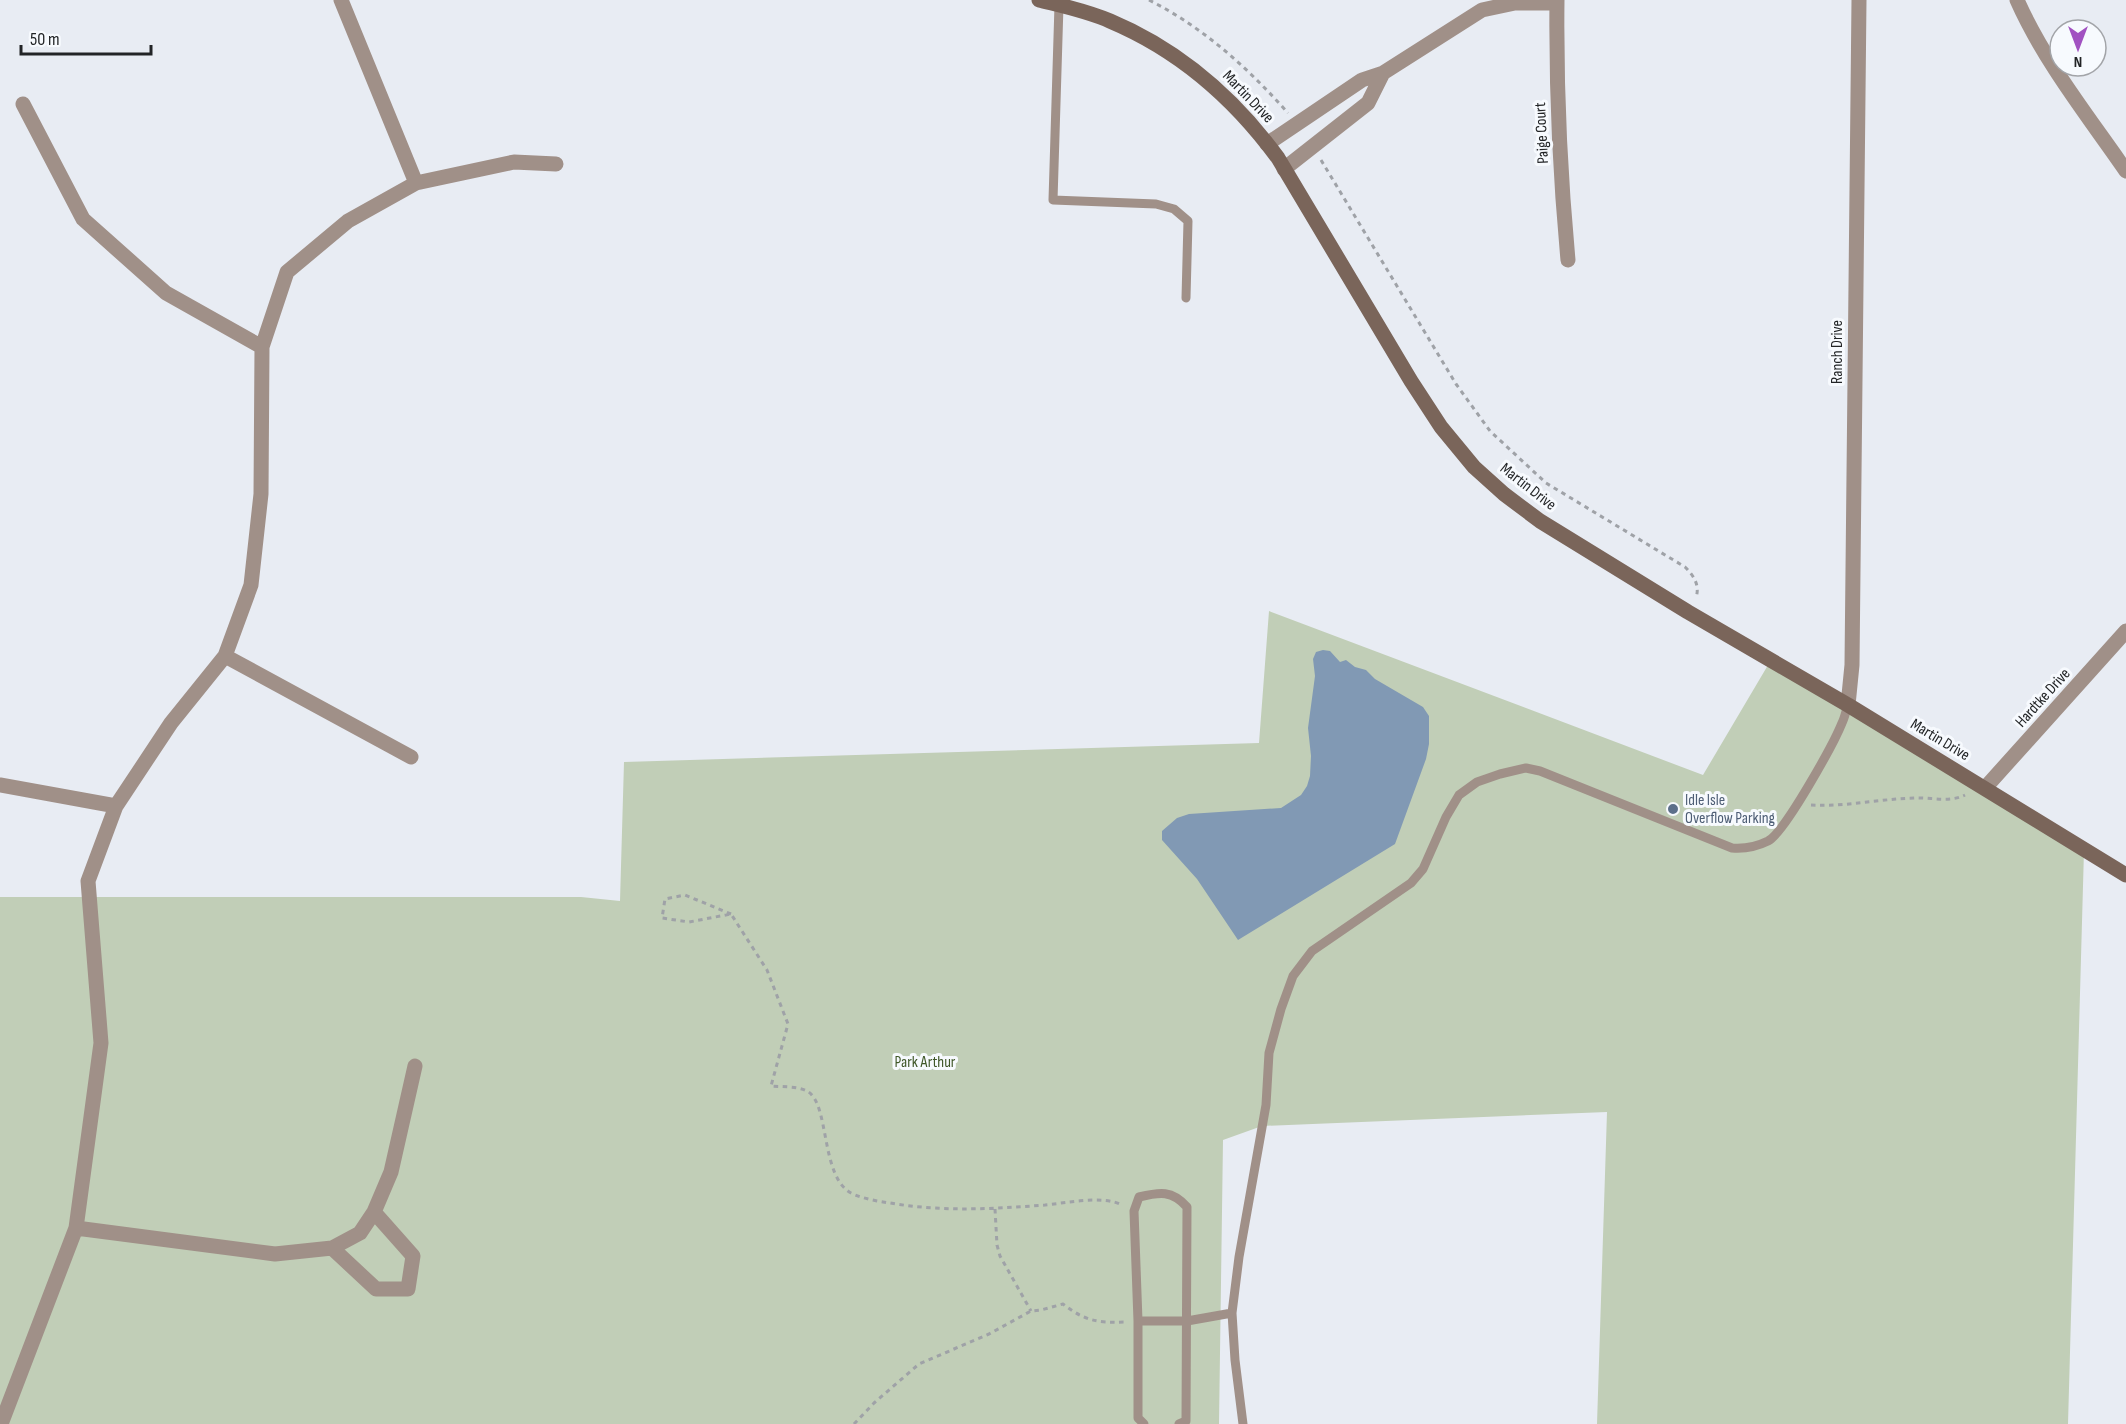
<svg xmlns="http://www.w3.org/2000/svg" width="2126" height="1424" viewBox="0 0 2126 1424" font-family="'Sofia Sans Condensed',sans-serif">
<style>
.green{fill:#c1ceb7}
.water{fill:#8199b4}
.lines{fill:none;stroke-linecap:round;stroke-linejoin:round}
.path{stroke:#9fa2a7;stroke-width:3;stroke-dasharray:4.5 4.5;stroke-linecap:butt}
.lane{stroke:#a09088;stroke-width:9}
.street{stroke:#a09088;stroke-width:15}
.secondary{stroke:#7a655a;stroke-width:15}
.service-dot{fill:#5c6f8a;stroke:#f7fafe;stroke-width:2}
.labels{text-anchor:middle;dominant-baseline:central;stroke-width:6;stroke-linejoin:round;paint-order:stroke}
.street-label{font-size:16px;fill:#222426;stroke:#f7fafe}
.service-label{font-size:16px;fill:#4e5e75;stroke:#f7fafe;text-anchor:start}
.park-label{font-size:16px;fill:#3f5728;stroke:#f7fafe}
</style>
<rect width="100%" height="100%" fill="#e8ecf3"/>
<path class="green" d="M1269,611L1703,775L1771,660L2084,850L2068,1424H1597L1607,1112L1262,1126L1223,1140L1219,1424H0V897H581L620,901L624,762L1259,743Z"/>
<path class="water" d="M1323,650L1330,651L1340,662L1346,660L1355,667L1366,670L1375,679L1423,707L1429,716V744L1426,759L1395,844L1238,940L1197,879L1162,840V831L1177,818L1189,814L1281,808L1301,795L1307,786L1310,776L1311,756L1308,728L1315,676L1313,659L1316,652Z"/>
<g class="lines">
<path class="path" d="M1149,0C1204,28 1247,67 1288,113
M1321,160L1456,384L1490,431L1546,483L1685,567C1694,576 1700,585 1696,598
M1811,805C1846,807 1879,799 1914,798C1931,797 1949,803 1965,795
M731,914L685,895L665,899L662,918L689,922L731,914L767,970L788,1024L771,1086C782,1087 797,1086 807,1091C830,1103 820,1176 851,1193C863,1199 877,1201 890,1203C942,1212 994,1209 1045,1205C1066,1203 1104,1195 1122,1205
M995,1209L997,1245L1000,1256L1031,1311
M854,1424L874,1403L919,1364L989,1334L1031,1311L1041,1310L1063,1304C1085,1321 1097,1323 1125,1322"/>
<path class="lane" d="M1059,5L1053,200L1156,204L1174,209L1188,221L1186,298
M1138,1321H1187L1232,1313
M1144,1424L1138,1418V1321L1134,1211L1139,1197C1160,1192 1172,1190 1187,1207L1186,1421L1179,1424
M1243,1424L1235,1360L1232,1313L1239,1257L1266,1105L1269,1053L1281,1009L1293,976L1312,951L1411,883L1423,869L1446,817L1459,795L1477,782L1500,774L1526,768L1540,771L1732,848C1745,849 1756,847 1768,841C1785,832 1834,743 1842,723C1845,717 1846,710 1848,705"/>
<path class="street" d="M341,0L416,183L514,162L556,164
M1557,0C1556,87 1560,174 1568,260
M2017,0C2044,61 2088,116 2126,171
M23,104L83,219L166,293L262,347L287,272L348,221L416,183
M1267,144L1362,80L1383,73L1482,10L1515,3H1557
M1284,169L1368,103L1383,73
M262,347L261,494L251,585L225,656L411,757
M1848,705L1852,665L1859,0
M0,785L116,806L171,723L225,656
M1985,788L2126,631
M116,806L88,881L101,1043L76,1228L275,1254L332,1248L360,1233L374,1212L391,1172L415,1066
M332,1248L376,1289H408L413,1256L374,1212
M1,1424L76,1228"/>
<path class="secondary" d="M1039,0C1063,6 1087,11 1110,21C1179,50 1234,98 1278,158L1411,381L1441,427L1474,467L1504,494L1540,521L1688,612L1848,705L2126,875"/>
</g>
<circle class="service-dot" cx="1673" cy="809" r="6"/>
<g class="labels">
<g class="street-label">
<text transform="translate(1248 97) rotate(46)">Martin Drive</text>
<text transform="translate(1542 133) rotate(-93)">Paige Court</text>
<text transform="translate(1837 352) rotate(-90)">Ranch Drive</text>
<text transform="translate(1528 487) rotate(38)">Martin Drive</text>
<text transform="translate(2043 698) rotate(-48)">Hardtke Drive</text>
<text transform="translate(1940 740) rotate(31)">Martin Drive</text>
</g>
<g class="service-label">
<text x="1685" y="800">Idle Isle<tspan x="1685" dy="18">Overflow Parking</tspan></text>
</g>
<g class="park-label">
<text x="925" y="1062">Park Arthur</text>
</g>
</g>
<g transform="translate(2078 48) rotate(180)"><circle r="28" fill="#f7fafe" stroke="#a2a4a8" stroke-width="1.5"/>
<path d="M0-4.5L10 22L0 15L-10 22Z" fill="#a151c1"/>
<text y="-9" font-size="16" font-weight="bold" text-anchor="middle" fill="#222426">N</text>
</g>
<path d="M21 45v9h130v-9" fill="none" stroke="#222426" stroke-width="3"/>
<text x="30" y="45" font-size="18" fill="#222426" stroke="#f7fafe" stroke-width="4.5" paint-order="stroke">50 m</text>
</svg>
